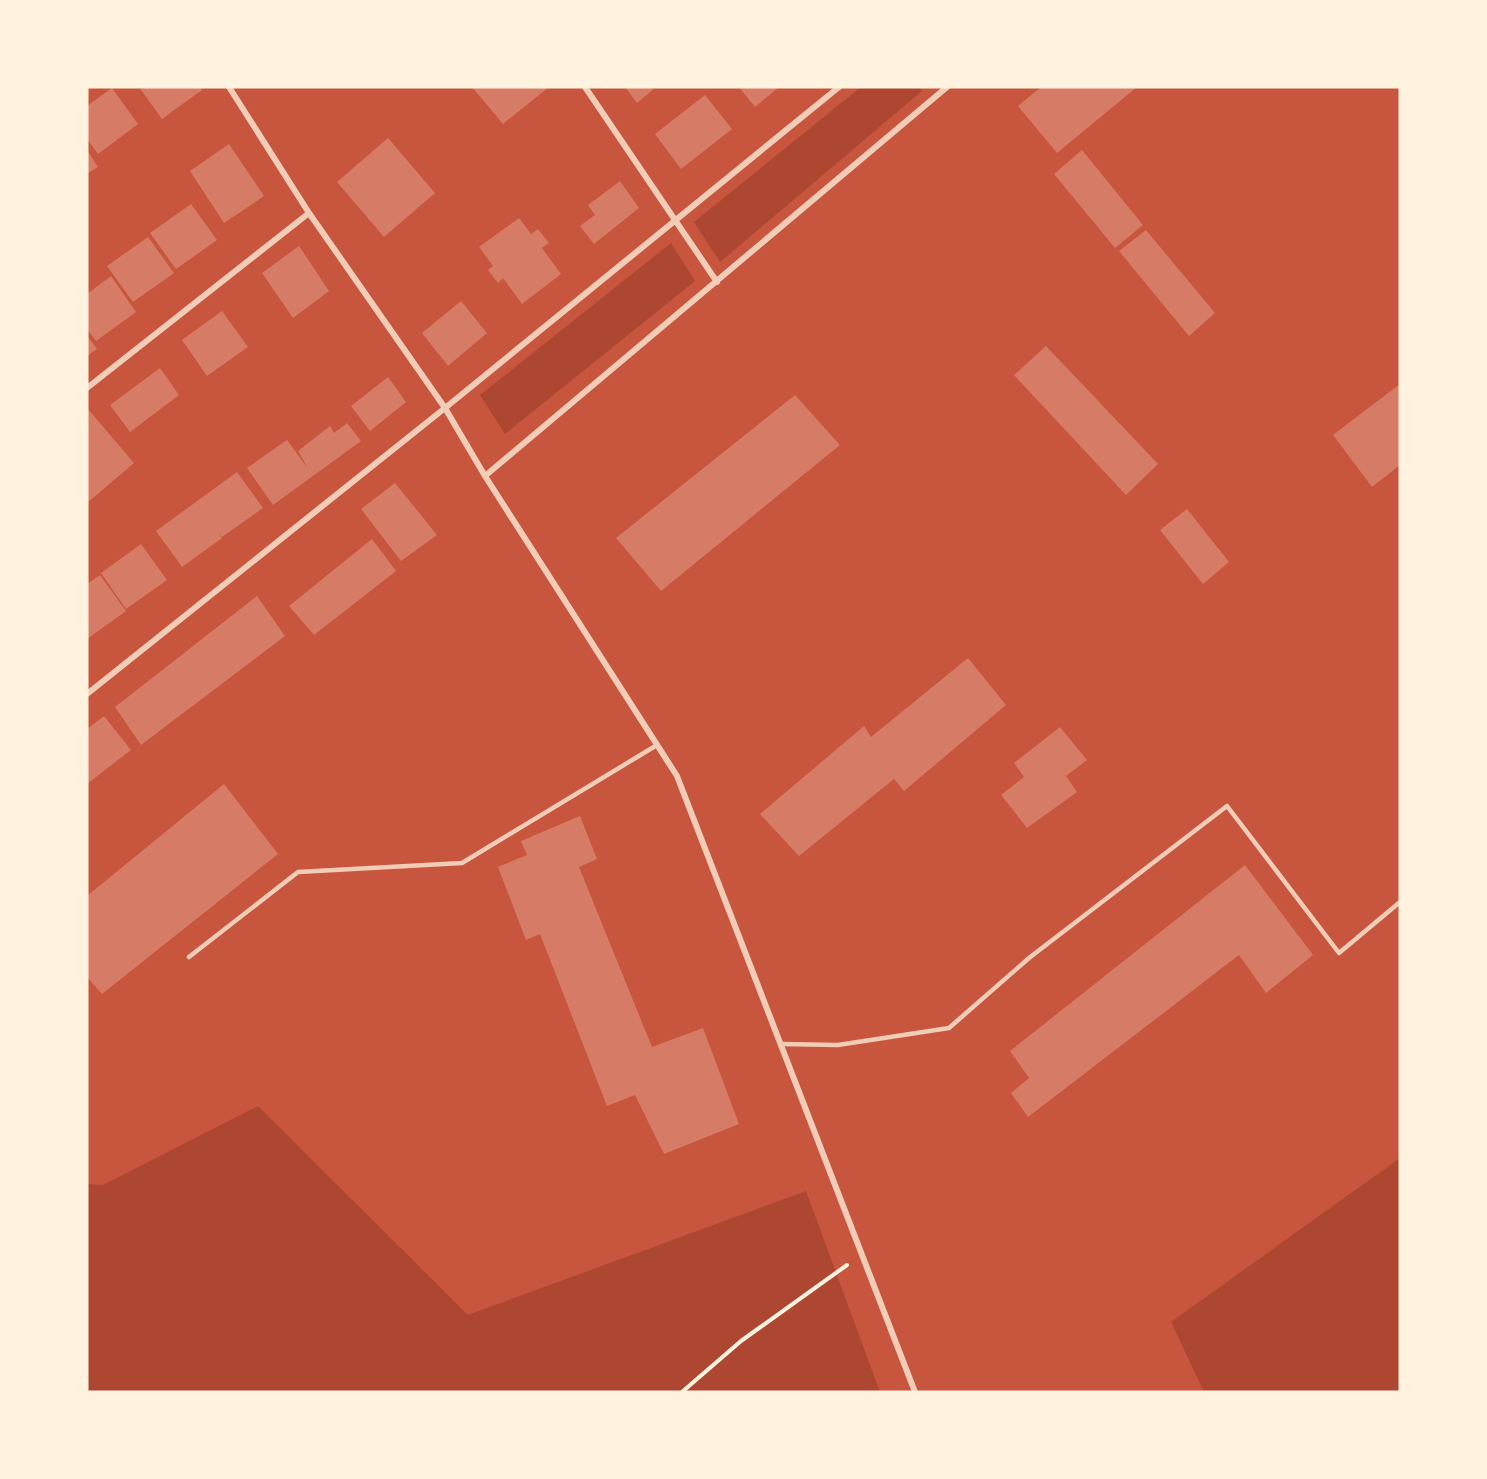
<svg xmlns="http://www.w3.org/2000/svg" width="1487" height="1479" viewBox="0 0 1487 1479" font-family="'Source Sans 3',sans-serif">
<style>
.green{fill:#ae4732}
.building{fill:#d67c66}
.lines{fill:none;stroke-linecap:round;stroke-linejoin:round}
.path{stroke:#fff3e0;stroke-width:4}
.service{stroke:#f1ccb7;stroke-width:4.5}
.minor{stroke:#f1ccb7;stroke-width:6}
</style>
<rect width="100%" height="100%" fill="#c8553d"/>
<path class="green" d="M861,87H919L922,91L720,262L694,222Z
M671,243L695,281L505,434L480,395Z
M258,1106L468,1315L806,1191L880,1392H87V1184L103,1185Z
M1400,1158V1392H1204L1171,1322Z"/>
<path class="building" d="M139,87H200L202,90L162,119Z
M472,87H549L503,124Z
M625,87H656L637,103Z
M739,87H779L755,107Z
M1041,87H1137L1057,153L1018,106Z
M112,88L138,124L98,154L87,139V106Z
M705,95L732,129L681,169L655,134Z
M388,138L435,193L384,237L337,182Z
M229,144L264,196L224,223L190,171Z
M87,150L98,167L87,174Z
M1082,150L1143,225L1115,248L1054,174Z
M620,181L639,208L594,244L580,226L595,215L588,205Z
M191,204L217,240L176,269L150,233Z
M519,218L531,234L538,229L549,243L542,248L561,274L522,304L503,278L498,283L488,270L493,266L479,247Z
M1146,230L1215,313L1189,336L1119,251Z
M148,237L174,273L133,302L107,266Z
M299,246L329,291L293,318L262,273Z
M111,276L136,312L96,341L87,329V294Z
M461,301L487,333L448,366L422,333Z
M222,311L248,347L207,376L182,340Z
M87,335L97,349L87,356Z
M1046,346L1158,464L1126,495L1014,375Z
M160,368L179,395L130,432L110,405Z
M388,377L406,402L370,431L351,406Z
M1400,384V465L1372,487L1333,435Z
M795,395L840,445L661,591L616,538Z
M87,408L134,463L87,503Z
M347,423L361,441L273,505L247,468L287,440L309,470L298,451L330,426L334,433Z
M237,472L263,508L222,537L217,531L222,538L182,567L156,531Z
M395,483L437,535L401,561L361,509Z
M1187,509L1229,562L1203,584L1160,530Z
M372,539L396,571L314,635L289,606Z
M141,544L167,580L126,609L101,573Z
M100,575L126,611L87,639V584Z
M257,596L285,636L141,745L115,707Z
M968,658L1006,705L904,791L894,779L799,856L760,814L864,726L871,737Z
M104,716L131,750L87,784V729Z
M1060,727L1087,760L1066,776L1077,792L1027,828L1001,795L1024,777L1014,763Z
M224,784L278,854L102,994L87,977V896Z
M580,816L597,859L579,867L652,1047L703,1028L739,1124L664,1154L635,1095L607,1106L540,934L526,940L498,867L527,855L521,841Z
M1245,865L1313,955L1266,993L1239,955L1028,1117L1011,1093L1029,1078L1010,1051Z"/>
<g class="lines">
<path class="path" d="M682,1392L741,1341L847,1265"/>
<path class="service" d="M189,957L298,872L462,863L657,745
M781,1044L838,1045L949,1028L1029,958L1227,806L1339,953L1400,902"/>
<path class="minor" d="M229,87L309,213L445,408L485,476L677,776L915,1392
M585,87L717,282
M87,388L309,213
M485,476L947,87
M87,694L445,408L839,87"/>
</g>
<rect width="1487" height="1479" fill="none" stroke="#fff3e0" stroke-width="177"/>
</svg>
